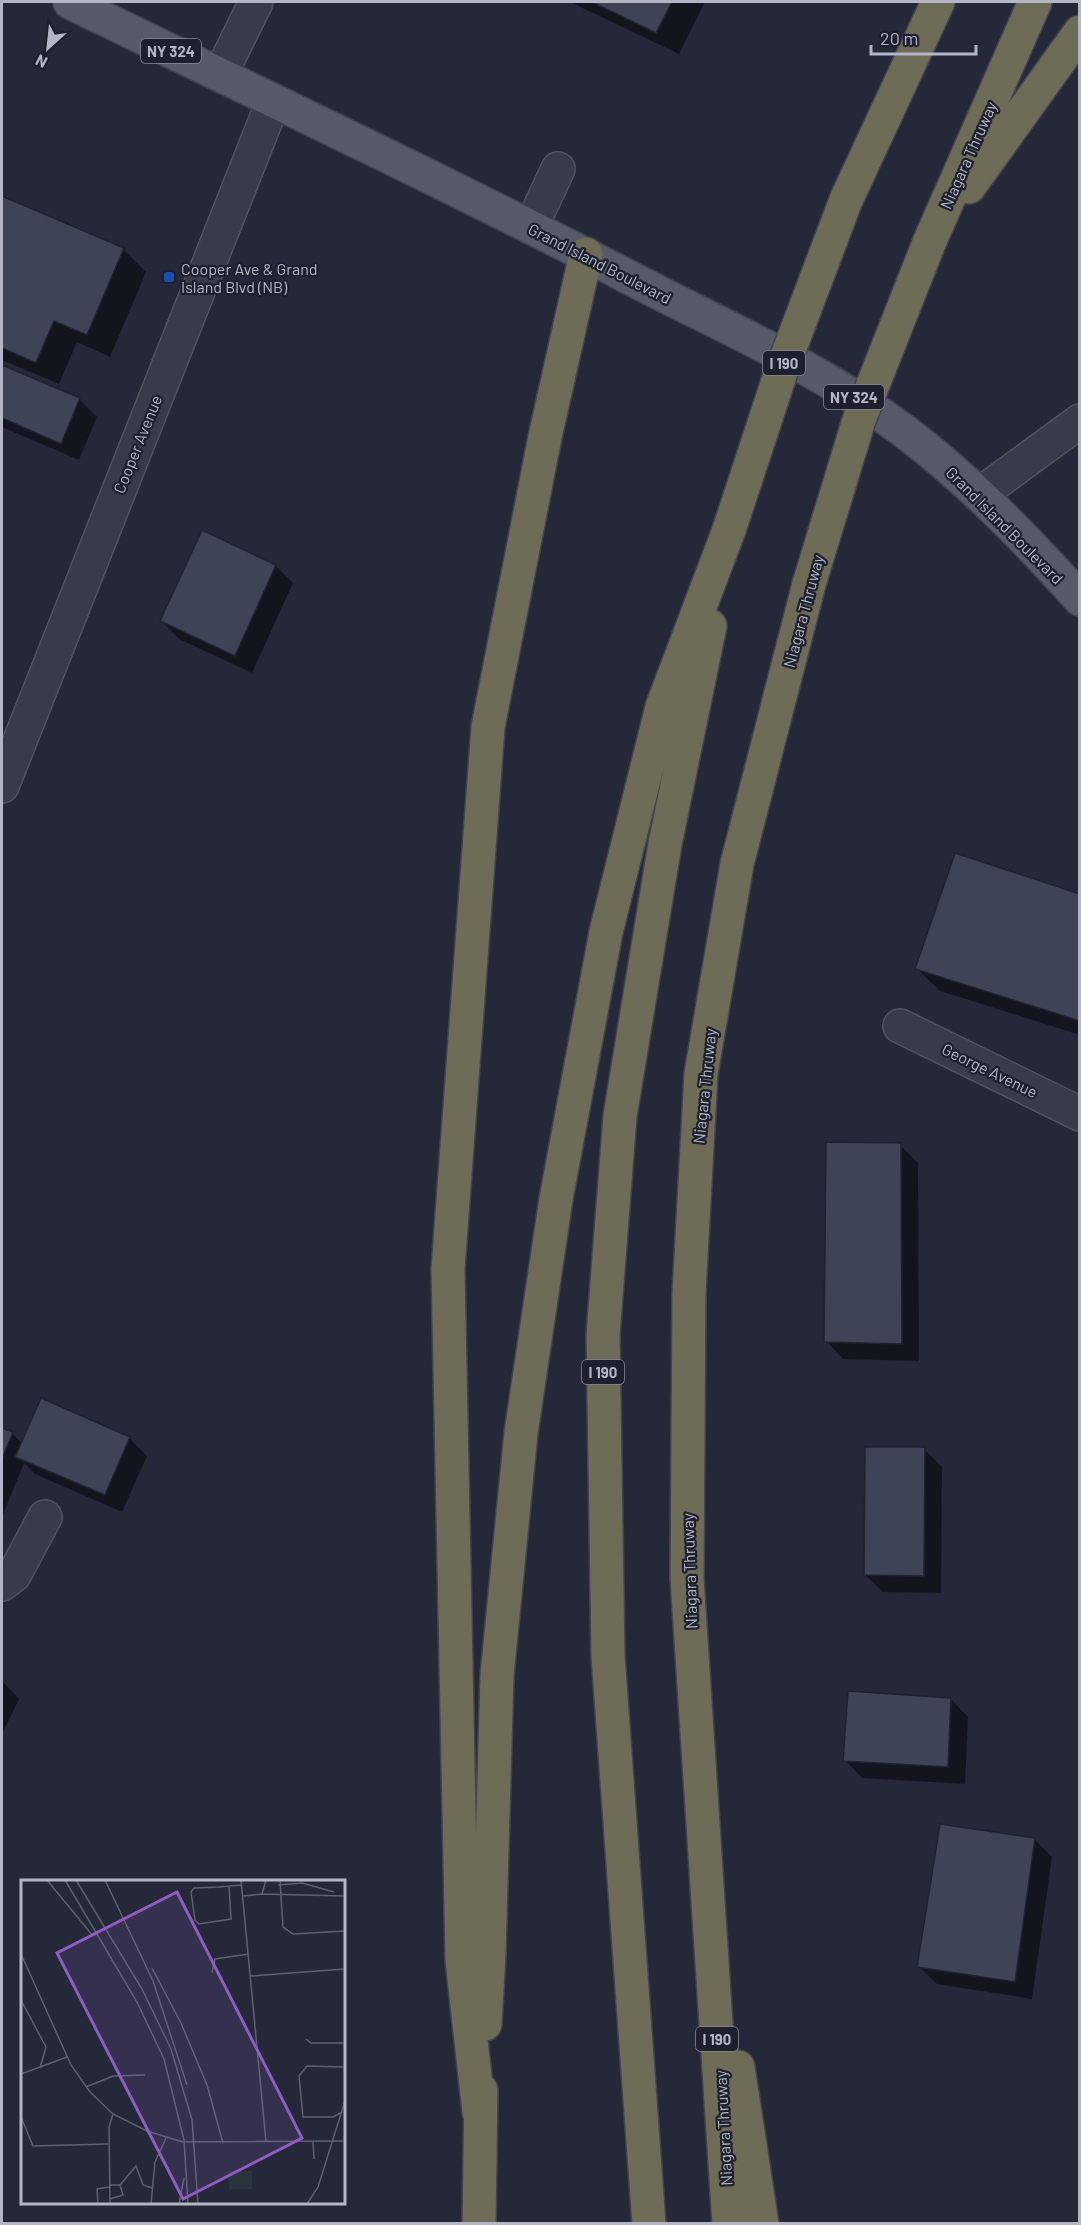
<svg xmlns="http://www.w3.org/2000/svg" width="1081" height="2225" viewBox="0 0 1081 2225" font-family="Barlow,sans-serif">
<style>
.shadow{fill:#0007}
.building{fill:#3f4356;stroke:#202230;stroke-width:1.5}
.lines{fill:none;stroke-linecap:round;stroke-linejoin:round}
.minor-casing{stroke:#515361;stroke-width:36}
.major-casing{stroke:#424452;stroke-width:36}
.highway-casing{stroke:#414351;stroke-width:36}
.minor{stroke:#393b49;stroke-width:33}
.major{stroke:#575a69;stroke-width:33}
.highway{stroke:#6e6b57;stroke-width:33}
.highway-bridge-casing{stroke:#414351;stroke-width:36;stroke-linecap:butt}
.highway-bridge{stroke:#6e6b57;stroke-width:33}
.transit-dot{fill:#1a4fb4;stroke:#1e202e;stroke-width:2}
.labels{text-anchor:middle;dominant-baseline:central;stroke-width:4.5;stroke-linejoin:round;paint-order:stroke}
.shield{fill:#1e202e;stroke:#878998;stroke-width:1.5}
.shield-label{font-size:15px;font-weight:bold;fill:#b4b6c5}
.street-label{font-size:16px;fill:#b4b6c5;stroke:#1e202e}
.poi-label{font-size:16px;fill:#b4b6c5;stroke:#1e202e;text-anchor:start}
.inset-road{fill:none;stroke:#5e6171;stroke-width:1.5}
.view{fill:#8f5cc1;fill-opacity:0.15;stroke:#8f5cc1;stroke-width:3}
.inset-edge{fill:none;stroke:#b4b6c5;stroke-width:3}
</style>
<rect width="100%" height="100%" fill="#252839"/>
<path class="shadow" d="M570,2H705L679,54Z
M2,197L123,249L146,272L110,357L77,342L59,384L2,360Z
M2,366L80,400L97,417L79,460L2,427Z
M276,566L293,583L252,673L179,639L162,621Z
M1080,896V1035L940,991L917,969Z
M900,1145L918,1163L919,1361L843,1359L826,1341Z
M2,1429L12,1433L23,1444L129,1438L147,1456L122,1512L35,1474L24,1463L2,1517Z
M924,1449L942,1467L941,1593L883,1592L865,1575Z
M2,1681L19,1699L2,1734Z
M951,1699L968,1717L965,1784L862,1778L845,1760Z
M1035,1840L1052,1857L1032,1999L937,1984L919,1967Z"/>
<path class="building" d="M592,2H672L656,33Z
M2,196L124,248L87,335L54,321L36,363L2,348Z
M2,365L80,398L61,444L2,418Z
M202,530L276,565L235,656L160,621Z
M955,853L1080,894V1021L915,969Z
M826,1142L901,1143L902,1344L824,1342Z
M41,1398L130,1437L105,1495L15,1457Z
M2,1428L13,1432L2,1459Z
M865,1447H925L924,1576L864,1575Z
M848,1691L951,1698L948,1767L843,1761Z
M940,1824L1035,1838L1015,1982L917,1967Z"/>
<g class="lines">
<defs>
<path id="minor" d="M220,75L256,2
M531,227L558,169
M979,495L1080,421
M2,786L273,102
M900,1026L1080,1114
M2,1584L14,1575L45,1517"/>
<path id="major" d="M70,2C260,95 452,185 640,283C729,329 823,370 904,431C969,480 1026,539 1080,599"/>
<path id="highway" d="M969,187L1080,32
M846,200L938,2
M929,243L1035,2
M485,2024L489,1954L497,1675L521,1433L556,1199L606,932L662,707L729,530
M738,2067L762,2224
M479,2112L462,1960L448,1269L488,727L545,437L586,254
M479,2224L481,2090
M649,2224L608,1656L603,1335L620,1116L665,844L710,626
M729,2224L687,1578L689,1293L701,1074L737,864L809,584"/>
</defs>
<use href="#minor" class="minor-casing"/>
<use href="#major" class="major-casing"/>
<use href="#highway" class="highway-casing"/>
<use href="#minor" class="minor"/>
<use href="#major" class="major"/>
<use href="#highway" class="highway"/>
<defs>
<path id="highway-bridge" d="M729,530L781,372L846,200
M809,584L859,420L929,243"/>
</defs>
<use href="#highway-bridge" class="highway-bridge-casing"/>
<use href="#highway-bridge" class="highway-bridge"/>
</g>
<rect class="transit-dot" x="163" y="271" width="12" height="12" rx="3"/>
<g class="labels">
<g class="shield">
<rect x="141" y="39" width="60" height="24" rx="4.5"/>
<rect x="763" y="351" width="42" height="24" rx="4.5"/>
<rect x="824" y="385" width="60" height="24" rx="4.5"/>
<rect x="582" y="1360" width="42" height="24" rx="4.5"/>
<rect x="696" y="2027" width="42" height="24" rx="4.5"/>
</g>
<g class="shield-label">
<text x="171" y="51">NY 324</text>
<text x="784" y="363">I 190</text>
<text x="854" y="397">NY 324</text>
<text x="603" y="1372">I 190</text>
<text x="717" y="2039">I 190</text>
</g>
<g class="street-label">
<text transform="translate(968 155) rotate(-66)">Niagara Thruway</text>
<text transform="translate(600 263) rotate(27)">Grand Island Boulevard</text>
<text transform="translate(137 444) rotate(-68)">Cooper Avenue</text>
<text transform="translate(1005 525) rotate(45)">Grand Island Boulevard</text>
<text transform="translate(803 611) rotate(-75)">Niagara Thruway</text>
<text transform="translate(990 1070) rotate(26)">George Avenue</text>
<text transform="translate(704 1086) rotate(-84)">Niagara Thruway</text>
<text transform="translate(689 1571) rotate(-92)">Niagara Thruway</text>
<text transform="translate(723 2128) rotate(-93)">Niagara Thruway</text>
</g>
<g class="poi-label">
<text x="181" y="268">Cooper Ave &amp; Grand<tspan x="181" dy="18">Island Blvd (NB)</tspan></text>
</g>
</g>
<g transform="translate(21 1880)">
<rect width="324" height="324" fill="#252839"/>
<path d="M207,291H231V309H208Z" fill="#28353b"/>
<path class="inset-road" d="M26,0L72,56M44,0L116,122L143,179L163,260L167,324M55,0L121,109L150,169L171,240L177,324M84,0L132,101L166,205M220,0L245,262M259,0L262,47L272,54L324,51M257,5L281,3L313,12M208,6L210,39L178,44L174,40L170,12L173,8L198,7L221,5M241,14L324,16M222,16L241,14L245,0M0,74L50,185L69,212L92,234L126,251L162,262L324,261M131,88L160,143L186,205L202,263M191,93L194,79L228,74M230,96L324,89M0,120L25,167L19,188M285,159L290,163H324M0,194L46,177M65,207L92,196L124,195M321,232L312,237H282L278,196L286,186L324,187M0,237L12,266L87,264M292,261L293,279M88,305H99L102,315L89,319M99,305L115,286L122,305L131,308M77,324L76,309L88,307M89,324L88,247L92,234M130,324L134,282L145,258M158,324L163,298M286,324L297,307L324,221"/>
<path class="view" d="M156,12L281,258L162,319L36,73Z"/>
<rect width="324" height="324" class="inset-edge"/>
</g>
<rect width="1081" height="2225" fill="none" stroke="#b4b6c5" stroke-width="6"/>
<g transform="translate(48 48) rotate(207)" stroke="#1e202e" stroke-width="4.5" paint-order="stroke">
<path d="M0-4.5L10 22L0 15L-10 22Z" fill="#b4b6c5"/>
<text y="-9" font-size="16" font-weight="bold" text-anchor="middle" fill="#b4b6c5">N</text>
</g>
<path d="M871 45v9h105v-9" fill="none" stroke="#b4b6c5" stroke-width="3"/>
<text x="880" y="45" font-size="18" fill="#b4b6c5" stroke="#1e202e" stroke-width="4.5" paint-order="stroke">20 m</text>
</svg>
